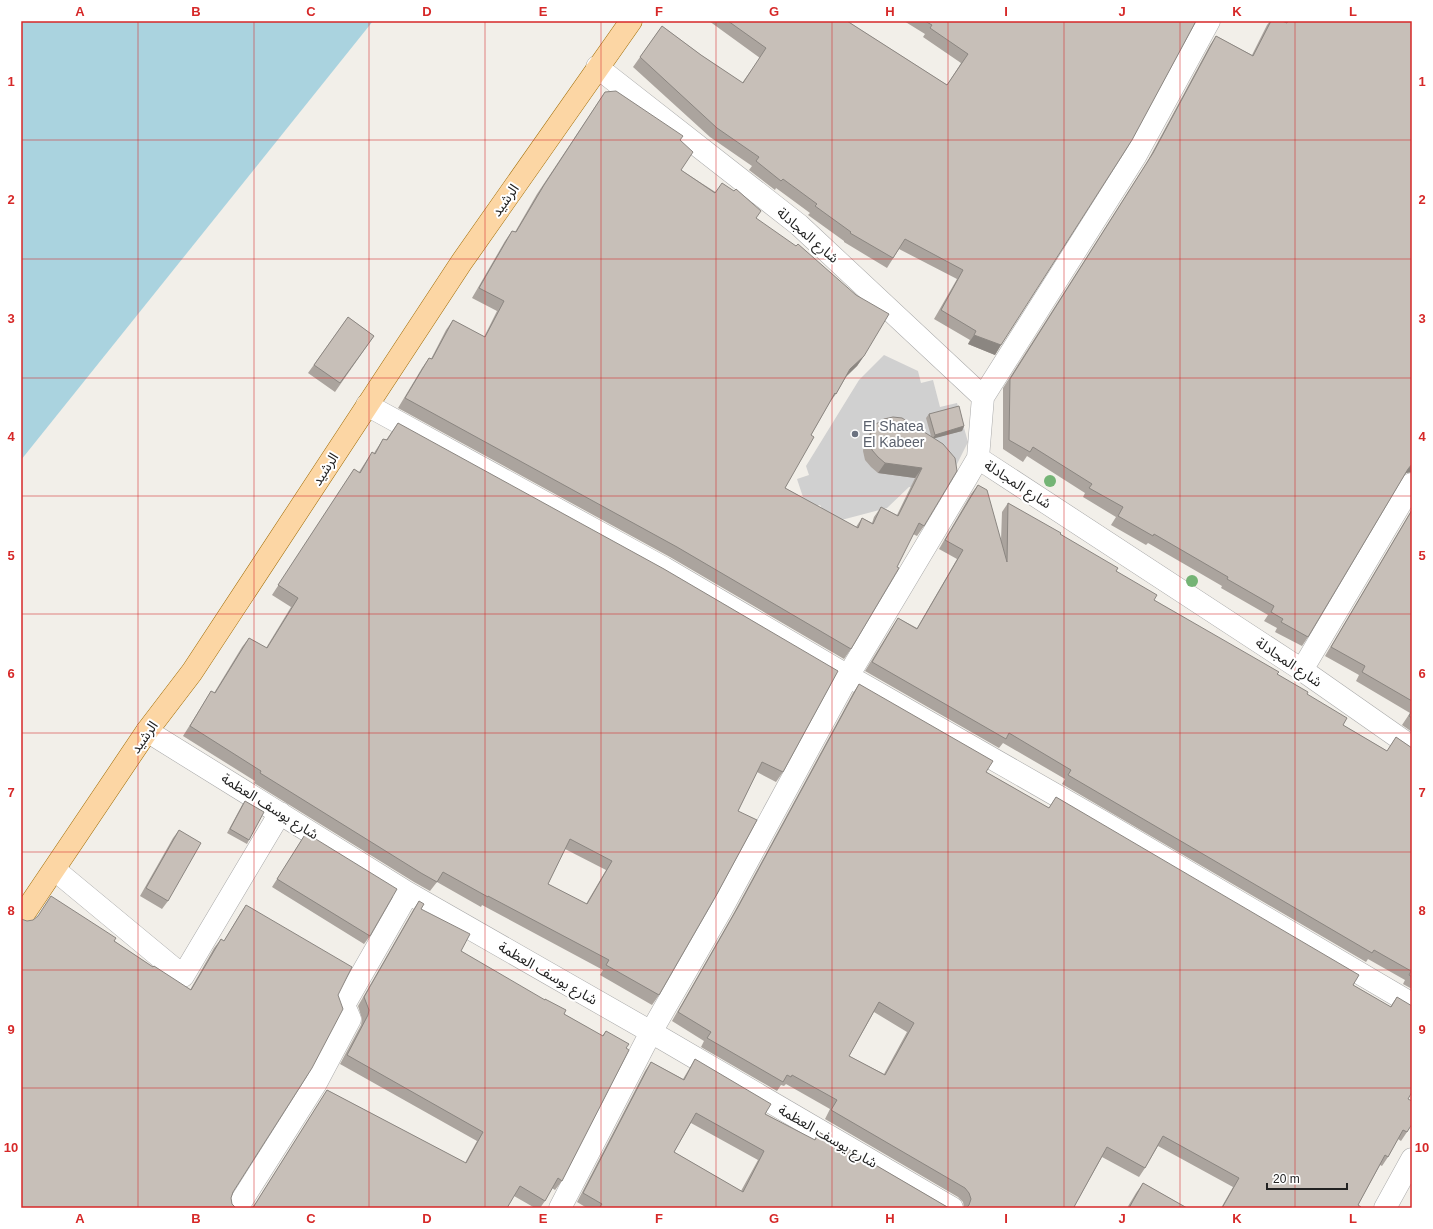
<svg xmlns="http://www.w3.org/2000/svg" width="1433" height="1229" viewBox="0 0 1433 1229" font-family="Helvetica,'Noto Sans Arabic',sans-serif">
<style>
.religious{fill:#d0d0d0}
.water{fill:#aad3df}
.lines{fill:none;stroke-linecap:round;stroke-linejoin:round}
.minor-casing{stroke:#a9a9a9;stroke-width:23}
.major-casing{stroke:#a06b00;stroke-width:23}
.minor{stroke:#fff;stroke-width:22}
.major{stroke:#fcd6a4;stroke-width:22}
.tree{fill:#74b475}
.wall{fill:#aba49e;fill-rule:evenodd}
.shaded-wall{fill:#8b8681}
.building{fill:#c7bfb8;stroke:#8b8681;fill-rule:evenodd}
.grid{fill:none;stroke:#d62828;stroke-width:1;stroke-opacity:0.55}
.worship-dot{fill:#6b7280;stroke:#fff;stroke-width:1.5}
.labels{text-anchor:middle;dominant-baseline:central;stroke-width:4;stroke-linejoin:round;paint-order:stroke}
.street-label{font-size:14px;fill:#222;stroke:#fff}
.worship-label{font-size:14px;fill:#5b616d;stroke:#fff;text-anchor:start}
.neatline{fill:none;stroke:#d62828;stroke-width:1.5}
.grid-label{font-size:13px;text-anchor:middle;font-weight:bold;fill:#d62828}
</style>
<rect width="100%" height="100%" fill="#f2efe9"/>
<path class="religious" d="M884,355L918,371L921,383L933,380L940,407L957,403L968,442L949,480L944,486L909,487L887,508L830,523L820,505L807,509L797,479L809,475L806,466L859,380Z"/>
<path class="water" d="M21,21H373L21,460Z"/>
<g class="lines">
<defs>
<path id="minor" d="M597,67L799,225L983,397L978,458L1302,670L1412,747
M983,397L1136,155L1209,21
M367,405L664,568L848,676L1103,822L1412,1004
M1302,670L1412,484
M147,731L408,893L651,1032L952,1208
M55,870L183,976L280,813
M237,1208L316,1083L350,1019L344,1005L408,893
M560,1208L651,1032L721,910L848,676L964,482L978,458
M1385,1208L1412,1159"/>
<path id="major" d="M21,918L147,731L192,672L461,263L631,21"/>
</defs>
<use href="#minor" class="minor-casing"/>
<use href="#major" class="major-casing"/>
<use href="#minor" class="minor"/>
<use href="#major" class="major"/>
</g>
<g class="tree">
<circle cx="1050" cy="481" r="6"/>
<circle cx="1192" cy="581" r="6"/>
</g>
<path class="wall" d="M709,21H847L947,85L961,63L923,37L925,34L904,21H1196L995,355L968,344L970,340L934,319L957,279L899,249L887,268L844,242V241L808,215L810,213L776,188L775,190L749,170L752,166L710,137L633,67L662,26L701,55L742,83L760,58Z
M1270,21H1282L1285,23L1286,21H1412V472L1406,473L1404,475L1308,637L1302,646L1275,632L1277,628L1264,621L1268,615L1221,588L1222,586L1148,543L1146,545L1111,525L1116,517L1083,497L1085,493L1027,456L1023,462L1003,449V388L1147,162L1210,45L1216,36L1252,55L1267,25Z
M605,92L680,140L681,170L756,218L864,356L857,366L846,377L836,394L830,402L811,435L785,488L856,527L862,518L872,523L874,517L881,507L897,515L915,478L878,473L871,467L865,460L863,451L864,442L876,424L931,436L926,418L929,414L964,426L962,431L934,438L924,526L917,536L913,534L851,649L844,659L670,557L398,408L422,368L429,358L431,359L446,330L453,320L484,337L497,311L472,298L505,241L512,231L515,232L537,194Z
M348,317L374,336L335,392L308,373Z
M398,423L783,772L776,782L757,772L738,811L659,995L652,1005L600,975L603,970L482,905L481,907L437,882L430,891L414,882L254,783L255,781L183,736L205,701L211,691L214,693L242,647L249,638L266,648L291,607L272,595L354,469L359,472L372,452L374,453L383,439L386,440ZM565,849L606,870L586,904L548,884Z
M978,485L1001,541L1002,512L1008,503L1060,534L1116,571L1154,600L1277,674L1307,694L1343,725L1387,751L1396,737L1412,748V989L1403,984L1405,980L1368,959L1366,962L1062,784L1065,779L1003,743L999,748L865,671L892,627L898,618L917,628L957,559L939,549L971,494Z
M1412,509V732L1402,725L1410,713L1356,681L1359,675L1325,656Z
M859,684L986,772L1049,808L1056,797L1353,985L1390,1007L1397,997L1408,1099L1407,1132L1401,1141L1398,1139L1388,1157L1382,1166L1380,1165L1358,1205L1360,1208H1221L1233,1187L1158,1146L1145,1168L1139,1177L1102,1157L1074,1207L1077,1208H964L963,1202L958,1197L825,1119L830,1109L786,1084L784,1086L781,1085L777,1091L701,1047L704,1041L672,1021L732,916L853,693ZM874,1012L907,1032L884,1074L849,1056Z
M245,801L249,840L247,844L227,833L242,805Z
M179,830L168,901L162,909L140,896L173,838Z
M306,833L370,936L364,944L272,887Z
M419,901L421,909L461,951L564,1014L602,1036L606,1031L626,1048L562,1181L555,1190L552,1188L545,1201L540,1208H535L514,1196L253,1207L327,1090L465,1163L477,1141L340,1064L361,1025L362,1019L358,1006L413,910Z
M246,905L233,1192L231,1198L232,1204L21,1208L27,921L114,941L153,967L190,990L214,948L221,939L224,941L240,914Z
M695,1059L765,1114L814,1140L819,1132L949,1208H587L577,1202L645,1071L651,1062L683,1079ZM691,1123L758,1160L741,1191L674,1152Z
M1143,1183L1187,1208H1127L1136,1193Z"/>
<path class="shaded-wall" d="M974,335L1001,345L995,355L968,344Z
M864,356L857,366L843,379L850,369Z
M964,426L962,431L932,439L935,435Z
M885,463L922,468L915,478L878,473Z
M1412,464V472L1406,473L1401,478L1408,469Z"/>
<path class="building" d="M728,21H847L947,85L968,54L930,28L932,25L925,21H1196L1132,140L1001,345L974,335L976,331L941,310L963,270L905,239L893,258L850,233L851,232L815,206L817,204L783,179L781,181L756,161L759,157L717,128L640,57L662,26L701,55L743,83L766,48Z
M1271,21H1282L1287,23L1288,21H1412V464L1408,469L1308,637L1281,622L1283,619L1271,612L1274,606L1227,579L1228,577L1154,534L1153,536L1118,516L1123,507L1089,488L1092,484L1033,447L1030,452L1009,440L1010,379L1153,153L1216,36L1253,56Z
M616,91L683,136L680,140L693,152L681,170L715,193L722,183L734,191L736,189L761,211L756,218L796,246L798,244L856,295L889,314L864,356L850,369L836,394L835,393L811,435L814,437L785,488L858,528L862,518L873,524L881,507L898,516L922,468L885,463L878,457L872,450L870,441L871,432L876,424L884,419L893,417L902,418L943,444L955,458L957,471L924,526L919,523L897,567L899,568L851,649L677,547L405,398L429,358L432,359L453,320L485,337L504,301L479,288L512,231L516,232L544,185L605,92Z
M348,317L374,336L340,383L314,365Z
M959,406L964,426L935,435L929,414Z
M398,423L664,569L838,671L783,772L762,762L738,811L757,820L717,894L659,995L606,965L609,960L488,896V897L443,872L437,882L421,873L260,773L261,771L190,726L211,691L215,693L249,638L267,648L298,598L278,585L354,469L360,473L372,452L375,454L383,439L387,440ZM570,839L612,861L587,904L548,884Z
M978,485L987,490L1007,562L1008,503L1061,533L1060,534L1118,568L1116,571L1157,595L1154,600L1279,672L1277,674L1308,692L1307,694L1347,718L1343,725L1387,751L1396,737L1412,748V977L1409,975L1411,971L1374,950L1372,953L1068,775L1071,770L1009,733L1006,739L872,662L898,618L917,629L963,550L945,540Z
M1412,510V701L1362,672L1365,666L1331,647Z
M859,684L993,761L986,772L1049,808L1056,797L1359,975L1353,985L1391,1007L1397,997L1412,1006V1092L1408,1099L1412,1101V1124L1407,1132L1403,1130L1388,1157L1385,1155L1358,1205L1361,1207L1360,1208H1222L1239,1178L1163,1136L1145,1168L1107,1147L1074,1207L1077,1208H966L969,1205L971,1199L969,1193L965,1188L831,1110L837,1100L792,1075L791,1077L787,1075L783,1082L707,1038L711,1032L678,1012L738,907ZM879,1002L914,1023L885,1075L849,1056Z
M1412,710V718L1409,716Z
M245,801L264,812L249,840L230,829Z
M179,830L201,843L168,901L146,888Z
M306,833L397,889L370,936L277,879Z
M51,896L116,938L114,941L153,967L154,966L191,990L221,939L224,941L246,905L352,967L338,995L343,1009L312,1068L233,1192L231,1198L232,1204L236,1208H21V919L27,921L33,920L38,916Z
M419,901L424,904L421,909L470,934L461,951L545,1000V999L566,1010L564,1014L603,1036L606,1031L629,1044L626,1048L629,1050L562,1181L558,1178L545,1201L520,1186L507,1208H251L254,1206L327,1090L466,1163L483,1132L347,1055L368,1015L369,1010L364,997Z
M695,1059L771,1104L765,1114L815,1140L819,1132L949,1208H599L602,1204L583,1193L651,1062L684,1080ZM696,1113L764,1151L743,1192L674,1152Z
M1143,1183L1187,1208H1129Z"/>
<path class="grid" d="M138,21V1208M254,21V1208M369,21V1208M485,21V1208M601,21V1208M716,21V1208M832,21V1208M948,21V1208M1064,21V1208M1180,21V1208M1295,21V1208M21,140H1412M21,259H1412M21,378H1412M21,496H1412M21,614H1412M21,733H1412M21,852H1412M21,970H1412M21,1088H1412"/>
<circle class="worship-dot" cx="855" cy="434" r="4"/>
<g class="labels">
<g class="street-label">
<text transform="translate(505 200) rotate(-55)">الرشيد</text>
<text transform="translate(808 235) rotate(41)">شارع المجادلة</text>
<text transform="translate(325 469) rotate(-57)">الرشيد</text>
<text transform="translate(1018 484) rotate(33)">شارع المجادلة</text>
<text transform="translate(1289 662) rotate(34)">شارع المجادلة</text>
<text transform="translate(144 737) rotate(-55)">الرشيد</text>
<text transform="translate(270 806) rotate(32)">شارع يوسف العظمة</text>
<text transform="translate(548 973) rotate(30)">شارع يوسف العظمة</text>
<text transform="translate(828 1136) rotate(30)">شارع يوسف العظمة</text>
</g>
<g class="worship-label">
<text x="863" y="426">El Shatea<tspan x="863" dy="16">El Kabeer</tspan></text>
</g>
</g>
<rect width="1433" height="1229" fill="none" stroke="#ffffff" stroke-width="44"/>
<path d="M1267 1183v6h80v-6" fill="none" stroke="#222222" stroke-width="2"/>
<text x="1273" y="1183" font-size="12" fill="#222222" stroke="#ffffff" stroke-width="3" paint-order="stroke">20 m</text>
<rect x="22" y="22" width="1389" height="1185" class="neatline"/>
<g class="grid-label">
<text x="80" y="16">A</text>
<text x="196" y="16">B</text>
<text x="311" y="16">C</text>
<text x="427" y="16">D</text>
<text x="543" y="16">E</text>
<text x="659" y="16">F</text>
<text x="774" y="16">G</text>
<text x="890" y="16">H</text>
<text x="1006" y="16">I</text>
<text x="1122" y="16">J</text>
<text x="1237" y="16">K</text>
<text x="1353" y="16">L</text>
<text x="11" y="86">1</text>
<text x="1422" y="86">1</text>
<text x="11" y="204">2</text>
<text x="1422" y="204">2</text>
<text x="11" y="323">3</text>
<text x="1422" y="323">3</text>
<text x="11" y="441">4</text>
<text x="1422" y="441">4</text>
<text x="11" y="560">5</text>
<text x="1422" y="560">5</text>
<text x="11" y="678">6</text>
<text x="1422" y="678">6</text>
<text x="11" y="797">7</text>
<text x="1422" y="797">7</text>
<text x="11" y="915">8</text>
<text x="1422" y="915">8</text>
<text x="11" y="1034">9</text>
<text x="1422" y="1034">9</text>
<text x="11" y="1152">10</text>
<text x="1422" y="1152">10</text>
<text x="80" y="1223">A</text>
<text x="196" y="1223">B</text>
<text x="311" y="1223">C</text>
<text x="427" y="1223">D</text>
<text x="543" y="1223">E</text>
<text x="659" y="1223">F</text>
<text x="774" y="1223">G</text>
<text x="890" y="1223">H</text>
<text x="1006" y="1223">I</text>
<text x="1122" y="1223">J</text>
<text x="1237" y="1223">K</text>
<text x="1353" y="1223">L</text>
</g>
</svg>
